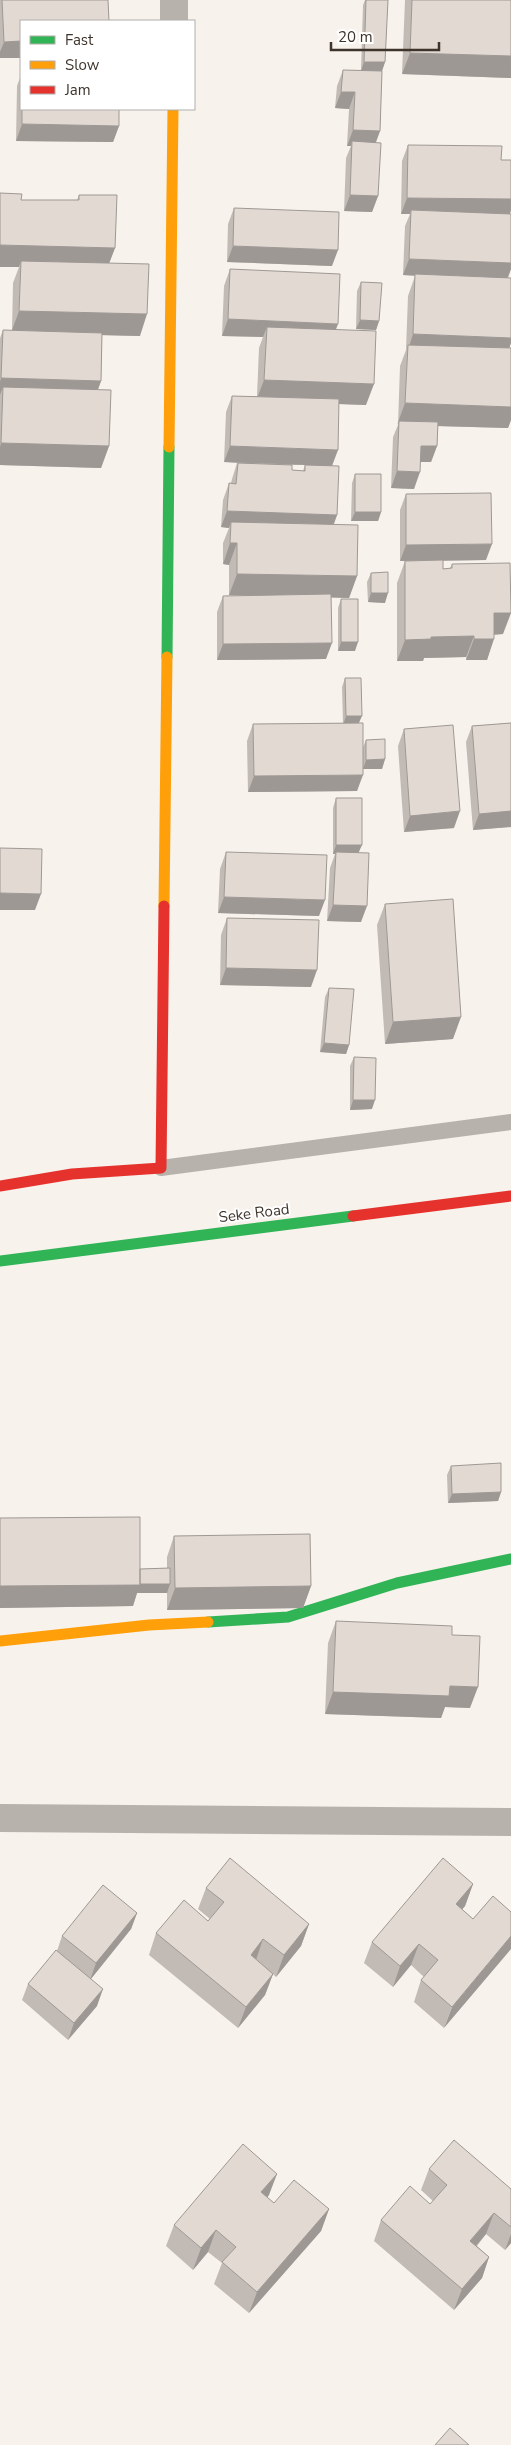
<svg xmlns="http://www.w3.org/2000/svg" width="511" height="2445" viewBox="0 0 511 2445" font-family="'Nunito Sans',sans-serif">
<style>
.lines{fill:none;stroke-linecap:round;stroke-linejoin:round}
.lane{stroke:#b7b2ac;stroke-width:16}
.street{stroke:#b7b2ac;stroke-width:28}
.fast{stroke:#30b455;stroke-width:11}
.slow{stroke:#ff9f0a;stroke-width:11}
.jam{stroke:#e5322d;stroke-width:11}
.wall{fill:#c2bbb5;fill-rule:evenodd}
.shaded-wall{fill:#9e9894}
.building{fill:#e2d9d3;stroke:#9e9894}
.labels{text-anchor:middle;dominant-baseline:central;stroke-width:4;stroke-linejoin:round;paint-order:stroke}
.street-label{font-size:15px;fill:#3e342c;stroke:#fff}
</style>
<rect width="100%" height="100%" fill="#f7f2ec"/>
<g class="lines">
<path class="lane" d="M161,1168L511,1122"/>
<path class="street" d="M174,21V0
M0,1818L511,1822"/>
<path class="fast" d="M167,657L169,447
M0,1261L353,1216
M208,1622L288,1617L397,1583L511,1559"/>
<path class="slow" d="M169,447L173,109
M164,906L167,657
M0,1641L149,1625L208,1622"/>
<path class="jam" d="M0,1186L72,1174L161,1168L164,906
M353,1216L511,1196"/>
</g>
<path class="wall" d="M0,0H108L0,58Z
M365,0H388L385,62L382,71L380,131L376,142L378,196L372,212L344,211L346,158L351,146H347L349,109L335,108L337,86L343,70H361L363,5Z
M405,0H511V78L402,74Z
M21,75V109H119V126L113,142L16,141L17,86Z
M408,145L501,160H511V210L510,214H511V269L508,278H511V343L509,348H511V420L508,428L438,426L437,446L431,462H420L414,489L391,488L393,437L398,425L400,366L406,350L408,296L415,276L403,275L405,226L410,214H401L402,161Z
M79,195L115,248L109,263L140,336L102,335L101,381L98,389L109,446L101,468L0,465V338L3,330H12L13,283L19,267L21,200H77Z
M234,208L332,266L227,262L228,224Z
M230,269L336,329L366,405L339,404L332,466L337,515L334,524L357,576L349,598L331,597L326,659L217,660V612L223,596L247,595H229V565L223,564V543L229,528L221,527L223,500L229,483H231L232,479L237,463L224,462L226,412L232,396H257L259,348L263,337L222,336L224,286ZM292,465H305L303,471L292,470Z
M361,282L379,321L376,330L356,329L357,291Z
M355,474L381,512L378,521H351L352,483Z
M406,494L486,560L443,561V569L450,568L452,564L503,634L494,635L487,660H466V657L424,658L423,661H397V583L405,561H429H400V510Z
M371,573L385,603L368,602L367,582Z
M341,599L355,651H338V608Z
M345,678L363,747L366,740L385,759L382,769H363L357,791L248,792L247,741L253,724L343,723L342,687Z
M511,723V827L473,830L466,742L472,726Z
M404,729L454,828L404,832L398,746Z
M336,798L359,853L361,922L327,921L330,868L335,854H333V808Z
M226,852L319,916L218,913L220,869Z
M385,904L453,1039L385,1044L377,925Z
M227,918L311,987L220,985L221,935Z
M329,988L349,1045L346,1054L320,1052L325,997Z
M354,1057L372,1109L350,1110V1066Z
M451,1466L501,1492L498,1501L448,1503L447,1475Z
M0,1518L140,1569L167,1568V1557L174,1536L311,1586L303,1608L167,1610V1593H137L133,1606L0,1608Z
M336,1621L452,1635L470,1708L445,1707L441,1718L325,1714L328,1643Z
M473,1884L465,1906L462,1909L473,1919L493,1896L444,2028L414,2002L421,1980L424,1977L411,1965L393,1987L364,1963L372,1942Z
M206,1888L309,1924L301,1946L276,1977L273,1974L265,1995L238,2028L149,1955L156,1933L208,1921L210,1919L198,1909Z
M137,1913L131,1929L91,1979L97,2006L68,2040L22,2000L28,1984L57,1951L62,1936Z
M429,2169L511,2189V2243L505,2250L486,2234L477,2246L489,2257L482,2278L454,2310L374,2241L381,2220L430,2204L433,2201L421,2190Z
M269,2195L267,2197L274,2203L329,2209L321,2231L249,2313L214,2284L222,2263L208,2252L193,2270L166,2246L174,2225Z"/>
<path class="shaded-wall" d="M21,41V58H0V52L4,42Z
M410,53L511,56V78L402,74Z
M364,62H385L382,71H361Z
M341,92H355L349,109L335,108Z
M22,124L119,126L113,142L16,141Z
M353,130L380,131L374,147L352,141L351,146H347Z
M350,195L378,196L372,212L344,211Z
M407,198L511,199V210L509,216L411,210L410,214H401Z
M0,245L115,248L107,269L21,261L19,267H0Z
M233,246L338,250L332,266L227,262Z
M409,259L511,263V269L507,279L403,275Z
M19,311L147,314L140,336L11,333Z
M228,319L338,324L332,340L267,327L263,337L222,336Z
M360,320L379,321L376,330L356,329Z
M413,334L511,338V343L505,360L408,350Z
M1,378L101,381L95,398L3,387L0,395V382Z
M264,380L374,384L366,405L256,401Z
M405,403L511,407V420L508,428L399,425V421L397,425Z
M1,443L109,446L101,468L0,465V447Z
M230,446L338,450L332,466L224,462Z
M421,446H437L431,462H415Z
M397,471L420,472L414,489L391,488Z
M227,511L337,515L331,531L231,522L229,528L221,527Z
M355,512H381L378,521H351Z
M230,543H237L229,565L223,564Z
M492,544L486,560L400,561L406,545Z
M237,574L357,576L349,598L229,595Z
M371,593H388L385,603L368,602Z
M494,613H511L503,634L486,635Z
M474,636L466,657L424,658L423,661H397L405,640L431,637Z
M474,639H494L487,660H466Z
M341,642H358L355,651H338Z
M332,643L326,659L217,660L223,644Z
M346,716H362L358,725H343Z
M385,759L382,769H363L366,760Z
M363,775L357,791L248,792L254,776Z
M460,811L454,828L404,832L410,816Z
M511,811V827L473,830L479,814Z
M336,845H362L358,854L336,852L335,854H333Z
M0,893L41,894L35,910H0Z
M224,897L325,900L319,916L218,913Z
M333,905L367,906L361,922L327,921Z
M226,968L317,970L311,987L220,985Z
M461,1017L453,1039L385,1044L393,1022Z
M324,1043L349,1045L346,1054L320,1052Z
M353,1100H375L372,1109L350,1110Z
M501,1492L498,1501L448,1503L452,1494Z
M136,1584H170L167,1593H137L133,1606L0,1608V1586Z
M311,1586L303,1608L167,1610L175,1588Z
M450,1686L478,1687L470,1708L445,1707L441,1718L325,1714L333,1692Z
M473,1884L465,1906L448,1926L456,1904Z
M137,1913L131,1929L90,1980L96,1963Z
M309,1924L301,1946L276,1977L284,1955Z
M511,1936V1949L444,2028L452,2007Z
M263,1939L256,1960L251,1955Z
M419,1944L411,1965L393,1987L400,1966Z
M273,1974L265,1995L238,2028L246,2007Z
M103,1989L97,2006L68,2040L74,2023Z
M277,2174L269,2195L254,2214L261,2192Z
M329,2209L321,2231L249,2313L257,2292Z
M494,2213L486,2234L462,2262L470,2241Z
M216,2230L208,2252L193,2270L201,2248Z
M511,2234V2243L505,2250Z
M489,2257L482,2278L454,2310L462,2289Z"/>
<path class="building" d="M2,0H108L109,21H21V41L4,42Z
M366,0H388L385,62H364Z
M412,0H511V56L410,53Z
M343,70L382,71L380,131L353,130L355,92H341Z
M22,109H119V126L22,124Z
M352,141L381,143L378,196L350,195Z
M408,145L502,146L501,160H511V199L407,198Z
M0,193L22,194L21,200H79V195H117L115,248L0,245Z
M234,208L339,212L338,250L233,246Z
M411,210L511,214V263L409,259Z
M21,261L149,264L147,314L19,311Z
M230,269L340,274L338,324L228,319Z
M415,274L511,278V338L413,334Z
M361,282L382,283L379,321L360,320Z
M267,327L376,331L374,384L264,380Z
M3,330L102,333L101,381L1,378Z
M408,345L511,348V407L405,403Z
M3,387L111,390L109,446L1,443Z
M232,396L339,399L338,450L230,446Z
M399,421L438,422L437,446H421L420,472L397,471Z
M238,463L292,465V470L305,471V465L339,466L337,515L227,511L229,483L236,484Z
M355,474H381V512H355Z
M491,493L492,544L406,545V494Z
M231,522L358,525L357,576L237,574V543H230Z
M443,560V569L452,568V564L510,563L511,613H494V639H474V636L431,637V639L405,640V561Z
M388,572V593H371V573Z
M331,594L332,643L223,644V596Z
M341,599H358V642H341Z
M345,678H361L362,716H346Z
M363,723V775L254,776L253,724Z
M511,723V811L479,814L472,726Z
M453,725L460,811L410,816L404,729Z
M385,739V759L366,760V740Z
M336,798H362V845H336Z
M0,848L42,849L41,894L0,893Z
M226,852L327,855L325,900L224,897Z
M336,852L369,853L367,906L333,905Z
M453,899L461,1017L393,1022L385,904Z
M227,918L319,920L317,970L226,968Z
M329,988L354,989L349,1045L324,1043Z
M354,1057L376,1058L375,1100H353Z
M501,1463V1492L452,1494L451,1466Z
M140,1517V1585L0,1586V1518Z
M310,1534L311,1586L175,1588L174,1536Z
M170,1568V1584H140V1569Z
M336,1621L452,1626V1635L480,1636L478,1687L450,1686L449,1696L333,1692Z
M230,1858L309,1924L284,1955L263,1939L251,1955L273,1974L246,2007L156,1933L184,1900L208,1921L224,1902L206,1888Z
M443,1858L473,1884L456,1904L473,1919L493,1896L511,1912V1936L452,2007L421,1980L438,1960L419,1944L400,1966L372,1942Z
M103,1885L137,1913L96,1963L62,1936Z
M56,1950L103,1989L74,2023L28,1984Z
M454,2140L511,2189V2227L494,2213L470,2241L489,2257L462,2289L381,2220L410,2186L430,2204L447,2185L429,2169Z
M243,2144L277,2174L261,2192L274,2203L294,2180L329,2209L257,2292L222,2262L236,2247L216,2230L201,2248L174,2225Z
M450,2428L469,2445H435Z"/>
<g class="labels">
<g class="street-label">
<text transform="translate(254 1213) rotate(-7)">Seke Road</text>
</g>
</g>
<rect x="20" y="20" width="175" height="90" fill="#ffffff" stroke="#b2aeab"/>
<rect x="30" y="36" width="25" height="8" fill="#30b455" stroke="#b2aeab"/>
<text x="65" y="45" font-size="15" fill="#3e342c">Fast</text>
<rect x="30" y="61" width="25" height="8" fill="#ff9f0a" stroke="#b2aeab"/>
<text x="65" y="70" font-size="15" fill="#3e342c">Slow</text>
<rect x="30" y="86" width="25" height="8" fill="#e5322d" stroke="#b2aeab"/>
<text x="65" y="95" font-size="15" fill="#3e342c">Jam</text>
<path d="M331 42v8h108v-8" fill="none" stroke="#3e342c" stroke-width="2.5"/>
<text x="338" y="42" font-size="15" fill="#3e342c" stroke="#ffffff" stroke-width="4" paint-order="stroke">20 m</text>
</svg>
